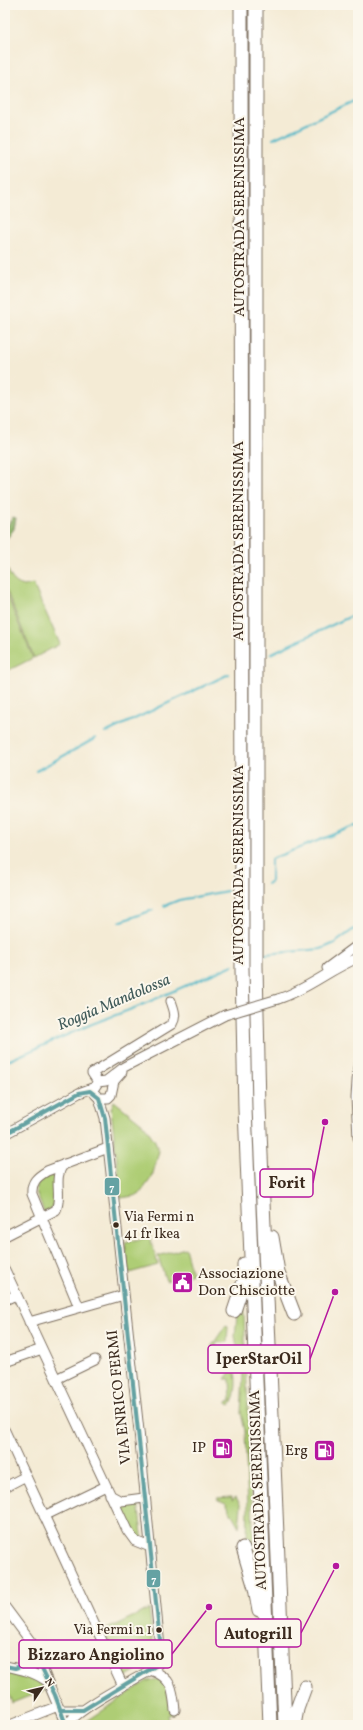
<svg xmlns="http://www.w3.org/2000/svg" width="363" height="1730" viewBox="0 0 363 1730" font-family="Vollkorn,serif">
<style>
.green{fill:#aecd74;stroke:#747c49}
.forest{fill:#8ab066;stroke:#626d42}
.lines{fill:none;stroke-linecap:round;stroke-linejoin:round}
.stream{stroke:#4cb7c8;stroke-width:2}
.minor-casing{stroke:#7c6e5e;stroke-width:11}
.highway-casing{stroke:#7c6e5e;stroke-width:15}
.minor{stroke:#fff;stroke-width:9}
.highway{stroke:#fff;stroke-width:13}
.minor-bridge-casing{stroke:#7c6e5e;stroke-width:11;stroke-linecap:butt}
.minor-bridge{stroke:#fff;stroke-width:9}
.bus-1-casing{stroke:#fbf7ec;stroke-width:7}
.bus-1{stroke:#65a2a3;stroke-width:4}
.bus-dot{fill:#3b2a1e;stroke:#fbf7ec;stroke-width:1.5}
.labels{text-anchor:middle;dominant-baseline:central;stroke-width:4;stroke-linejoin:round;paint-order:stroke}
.bus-label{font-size:14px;fill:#3b2a1e;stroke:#fbf7ec;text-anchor:start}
.street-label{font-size:15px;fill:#3b2a1e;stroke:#fbf7ec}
.poi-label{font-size:15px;fill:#3b2a1e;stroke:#fbf7ec;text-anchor:end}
.water-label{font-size:16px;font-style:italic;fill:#415b5a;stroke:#fbf7ec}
.leader{fill:none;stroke:#b5179e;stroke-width:1.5}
.callout-dot{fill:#b5179e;stroke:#fbf7ec;stroke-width:1.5}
.callout{fill:#fbf7ec;stroke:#b5179e;stroke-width:1.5}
.callout-label{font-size:16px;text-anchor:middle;font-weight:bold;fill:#3b2a1e}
.line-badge{stroke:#fbf7ec;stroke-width:1.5}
.badge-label{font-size:11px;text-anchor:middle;font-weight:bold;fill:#fff}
</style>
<rect width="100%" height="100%" fill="#fbf7ec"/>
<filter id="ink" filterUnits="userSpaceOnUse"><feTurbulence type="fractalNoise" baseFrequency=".025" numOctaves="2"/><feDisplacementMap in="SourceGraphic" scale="8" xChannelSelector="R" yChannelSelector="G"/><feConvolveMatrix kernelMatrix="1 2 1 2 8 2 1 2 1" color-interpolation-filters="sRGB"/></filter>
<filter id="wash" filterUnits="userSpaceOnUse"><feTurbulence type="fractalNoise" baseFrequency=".012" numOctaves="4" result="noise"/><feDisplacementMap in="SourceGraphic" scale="16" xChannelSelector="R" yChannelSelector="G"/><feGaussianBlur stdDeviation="0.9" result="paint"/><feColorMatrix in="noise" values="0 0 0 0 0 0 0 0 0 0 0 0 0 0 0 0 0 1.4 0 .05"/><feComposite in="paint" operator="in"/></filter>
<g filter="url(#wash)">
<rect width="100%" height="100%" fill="#f4ebd5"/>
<path class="green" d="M5,557C7,569 10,583 24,586L33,584L60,644L34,658L5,587Z
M5,591L33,658L5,672Z
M114,1101L144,1125L155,1141L159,1151L152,1177L139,1195L121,1198L111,1109Z
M48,1174L55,1178L54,1204L52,1208L44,1212L36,1192L38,1180Z
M150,1237L158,1265L129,1273L125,1242Z
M185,1248L192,1274L166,1281L158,1256Z
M241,1305L243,1307L244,1316L255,1573L247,1535L248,1509L245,1431L241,1413L243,1376L235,1336L237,1315Z
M226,1325L228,1327L227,1342L216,1343L217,1348L211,1347Z
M233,1368C238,1376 236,1394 232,1403L229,1405L226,1402L231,1401L230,1379H225Z
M232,1497V1500L236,1497L241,1506L239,1527L226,1503L218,1500L217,1498Z
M138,1502L143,1542L134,1537L120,1506Z
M149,1609L154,1651C150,1666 137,1670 125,1678L103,1631Z
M5,1672C19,1673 38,1676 45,1690L12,1703L5,1684Z
M157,1680C173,1685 172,1700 174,1714L168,1715L170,1725H81L147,1681Z"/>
<path class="forest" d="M13,517L16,518L14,529L5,541V529Z"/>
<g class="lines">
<path class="stream" d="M273,139L358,99
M270,654L358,613
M105,733L229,674
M36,771L96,738
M267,884L271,881V859L358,825
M164,906L179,900L227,891
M119,922L153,910
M265,954L321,949L335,943L358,926
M5,1062L92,1024L137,1007L233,965"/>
</g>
</g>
<g filter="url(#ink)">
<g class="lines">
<defs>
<path id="minor" d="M327,968L358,945
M278,999C307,990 330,969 358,958
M358,1067L356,1097L358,1138
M98,1082L92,1073L172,1024C177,1016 174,1010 171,1001
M95,1094L99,1098H108L111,1095L114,1081L122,1072
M5,1134L79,1093L95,1087L98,1082L106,1081L124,1067L225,1015
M5,1236L56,1210C63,1195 52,1177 64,1164
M5,1270L127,1530L135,1541L150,1547
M5,1300L16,1295
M79,1307L32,1194C31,1182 37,1177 47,1171L108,1148
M29,1322L124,1295
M5,1362L42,1349
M56,1379L95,1360
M5,1431L123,1686
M5,1487L26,1476
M110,1495L121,1501L144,1498
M44,1516L106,1486
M5,1607L31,1642L66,1725
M5,1666C21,1669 35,1672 48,1682
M151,1670C172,1678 173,1689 175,1710
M60,1710H83
M10,1725L58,1706
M67,1725C77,1709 132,1681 151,1670L157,1665L161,1658L139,1431L105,1118L99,1098"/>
<path id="highway" d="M241,5L242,969L245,1109L270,1725
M256,5V966L259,1107L285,1725
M272,1237L278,1272L294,1314
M234,1311L244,1281V1264
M243,1548L255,1588L259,1610
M294,1725L297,1709L305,1687"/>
</defs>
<use href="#minor" class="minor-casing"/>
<use href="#highway" class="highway-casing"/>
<use href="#minor" class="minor"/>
<use href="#highway" class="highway"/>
<defs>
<path id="minor-bridge" d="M225,1015L278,999"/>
</defs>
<use href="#minor-bridge" class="minor-bridge-casing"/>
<use href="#minor-bridge" class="minor-bridge"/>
<defs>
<path id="bus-1" d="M5,1134L79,1093L90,1091L99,1098L105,1118L161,1650V1658L157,1665L83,1710H60
M38,1660L55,1695L66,1725
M5,1666L15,1668L38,1660"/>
</defs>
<use href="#bus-1" class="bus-1-casing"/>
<use href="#bus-1" class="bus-1"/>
</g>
</g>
<defs>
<symbol id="civic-square" viewBox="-11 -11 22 22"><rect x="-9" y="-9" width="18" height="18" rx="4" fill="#b5179e" stroke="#fbf7ec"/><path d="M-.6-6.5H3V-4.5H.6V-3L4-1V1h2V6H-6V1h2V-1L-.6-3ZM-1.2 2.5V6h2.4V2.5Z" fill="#fff"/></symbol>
<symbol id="fuel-square" viewBox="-11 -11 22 22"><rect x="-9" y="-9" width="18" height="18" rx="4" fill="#b5179e" stroke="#fbf7ec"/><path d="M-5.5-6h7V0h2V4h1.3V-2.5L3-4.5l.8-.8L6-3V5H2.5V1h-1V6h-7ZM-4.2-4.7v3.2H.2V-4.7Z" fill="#fff"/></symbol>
</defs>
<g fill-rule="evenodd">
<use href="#civic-square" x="170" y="1270" width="25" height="25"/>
<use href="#fuel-square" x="210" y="1436" width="25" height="25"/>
<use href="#fuel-square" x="312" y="1438" width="25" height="25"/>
</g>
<g class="bus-dot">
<circle cx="116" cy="1225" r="3.5"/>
<circle cx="159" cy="1630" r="3.5"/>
</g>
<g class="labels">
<g class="bus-label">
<text x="124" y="1217">Via Fermi n<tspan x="124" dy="17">41 fr Ikea</tspan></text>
<text x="152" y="1630" text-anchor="end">Via Fermi n 1</text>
</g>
<g class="street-label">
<text transform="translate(240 217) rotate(-90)">AUTOSTRADA SERENISSIMA</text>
<text transform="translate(239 541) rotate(-90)">AUTOSTRADA SERENISSIMA</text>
<text transform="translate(239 865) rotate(-90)">AUTOSTRADA SERENISSIMA</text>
<text transform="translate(120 1397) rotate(-96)">VIA ENRICO FERMI</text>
<text transform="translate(259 1490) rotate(-92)">AUTOSTRADA SERENISSIMA</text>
</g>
<g class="poi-label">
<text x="198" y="1274" text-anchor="start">Associazione<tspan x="198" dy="17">Don Chisciotte</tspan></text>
<text x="206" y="1448">IP</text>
<text x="308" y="1451">Erg</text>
</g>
<g class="water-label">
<text transform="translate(114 1003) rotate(-23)">Roggia Mandolossa</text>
</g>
</g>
<path class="leader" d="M325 1122L313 1183M335 1292L310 1359M336 1566L301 1633M209 1607L172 1654"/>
<g class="callout-dot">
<circle cx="325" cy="1122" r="4"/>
<circle cx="335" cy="1292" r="4"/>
<circle cx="336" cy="1566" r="4"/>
<circle cx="209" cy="1607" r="4"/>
</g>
<g class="callout">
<rect x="260" y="1169" width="53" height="28" rx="4"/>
<rect x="208" y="1345" width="102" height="28" rx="4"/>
<rect x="216" y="1619" width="85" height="28" rx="4"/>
<rect x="19" y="1640" width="153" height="28" rx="4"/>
</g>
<g class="callout-label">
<text x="287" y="1188">Forit</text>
<text x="259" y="1364">IperStarOil</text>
<text x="258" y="1639">Autogrill</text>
<text x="96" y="1660">Bizzaro Angiolino</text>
</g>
<g class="line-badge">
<rect x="104" y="1177" width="16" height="19" rx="4" fill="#65a2a3"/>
<rect x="146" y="1569" width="15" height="19" rx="4" fill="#65a2a3"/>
</g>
<g class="badge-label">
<text x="112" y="1191">7</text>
<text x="154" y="1583">7</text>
</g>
<rect width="363" height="1730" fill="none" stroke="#fbf7ec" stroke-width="20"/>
<g transform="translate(42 1688) rotate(55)" stroke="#fbf7ec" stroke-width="3" paint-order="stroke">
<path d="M0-3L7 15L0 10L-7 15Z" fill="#3b2a1e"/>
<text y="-6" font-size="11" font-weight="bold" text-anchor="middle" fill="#3b2a1e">N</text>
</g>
</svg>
